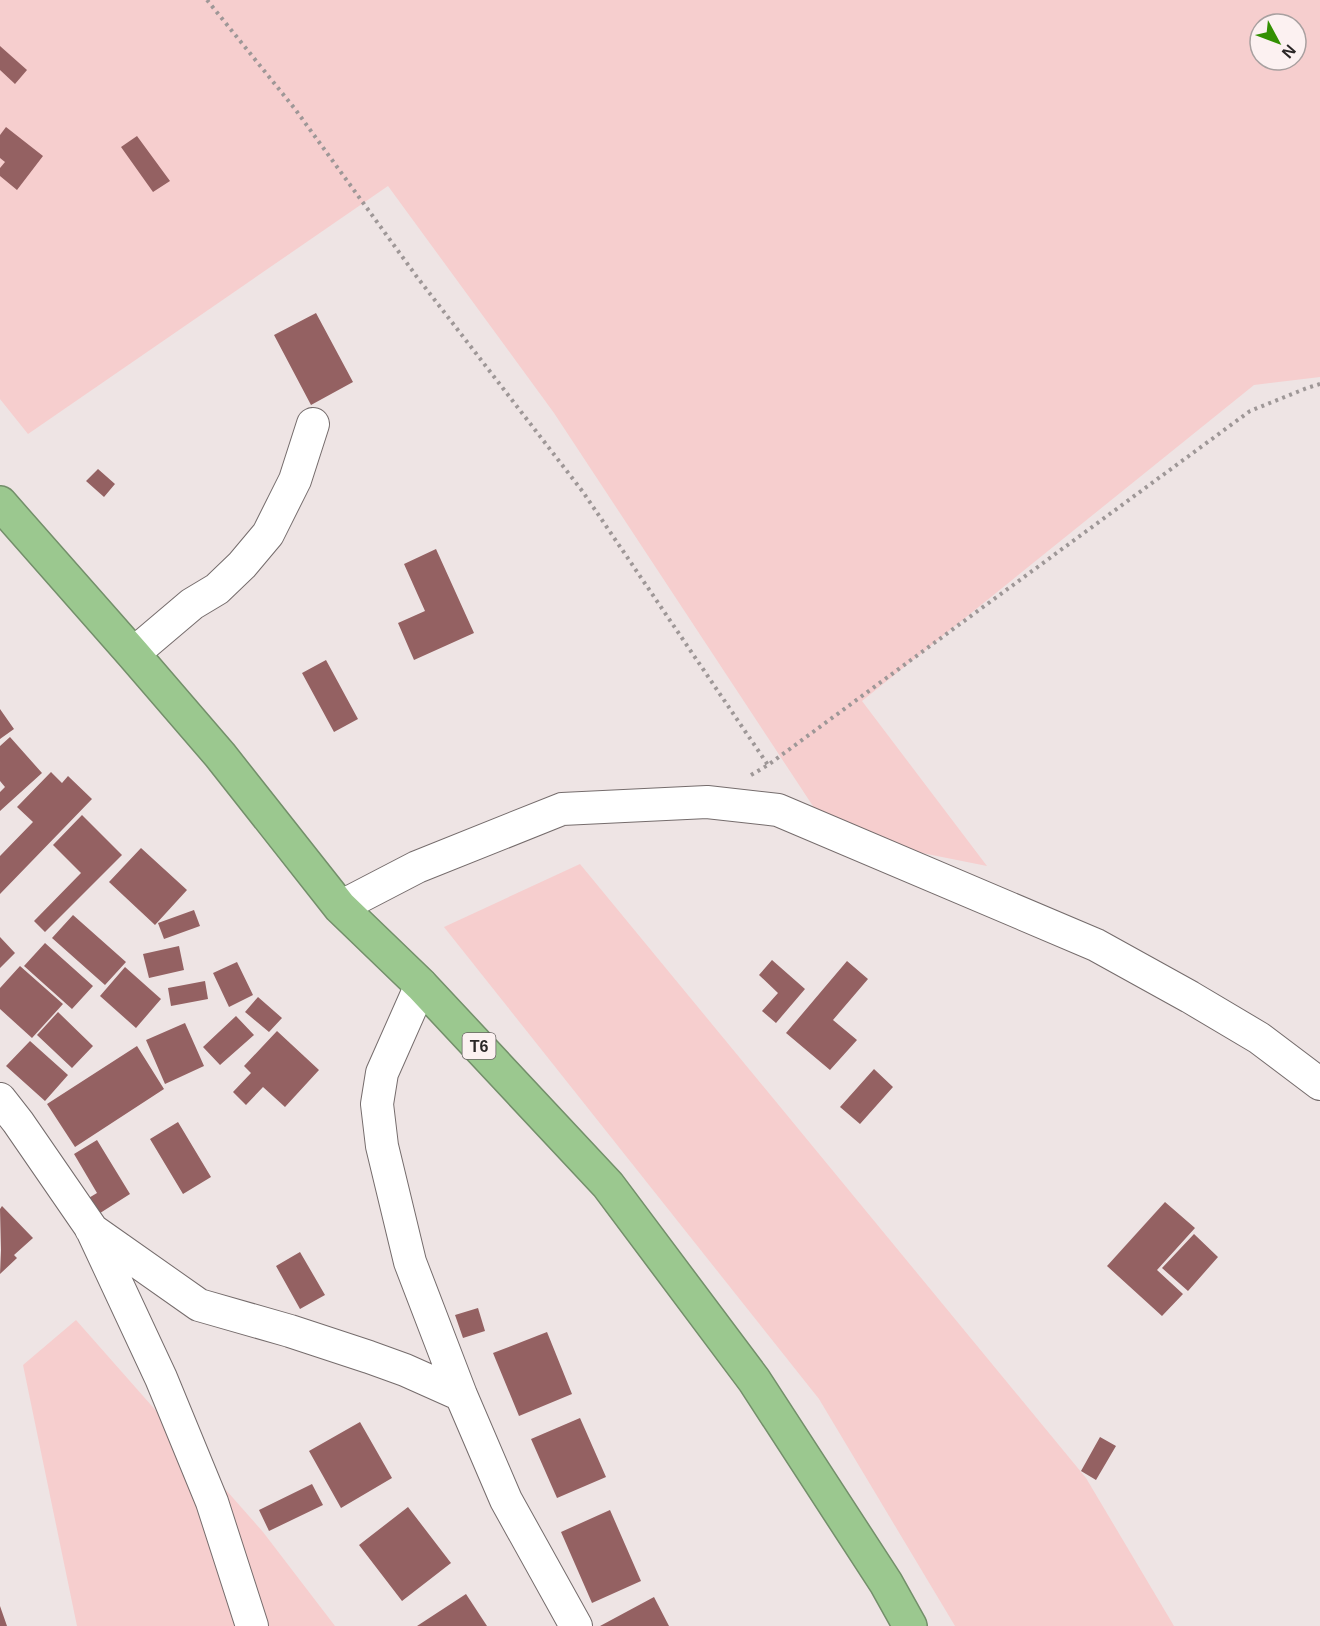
<svg xmlns="http://www.w3.org/2000/svg" width="1320" height="1626" viewBox="0 0 1320 1626" font-family="Arial,sans-serif">
<style>
.green{fill:#f6cece;fill-rule:evenodd}
.building{fill:#946162}
.lines{fill:none;stroke-linecap:round;stroke-linejoin:round}
.minor-casing{stroke:#756c6c;stroke-width:34}
.highway-casing{stroke:#738f6a;stroke-width:36}
.path{stroke:#9e9797;stroke-width:4;stroke-dasharray:3 4.5;stroke-linecap:butt}
.minor{stroke:#fff;stroke-width:32}
.highway{stroke:#9bc88f;stroke-width:33}
.labels{text-anchor:middle;dominant-baseline:central;stroke-width:6;stroke-linejoin:round;paint-order:stroke}
.shield{fill:#fcf1f1;stroke:#696363;stroke-width:1.5}
.shield-label{font-size:16px;font-weight:bold;fill:#2a2626}
</style>
<rect width="100%" height="100%" fill="#eee4e4"/>
<path class="green" d="M0,0H1320V377L1254,385L862,701L987,866L832,835L554,413L388,186L28,434L0,399ZM1260,24H1296V60H1260Z
M580,864L1086,1478L1174,1626H955L819,1399L444,927Z
M76,1320L263,1532L335,1626H77L23,1365Z"/>
<path class="building" d="M0,46L27,70L15,84L0,70Z
M6,127L43,156L17,190L0,176V168L5,162L0,158V135Z
M137,136L170,181L153,192L121,147Z
M316,313L353,382L311,405L274,335Z
M98,469L115,484L104,497L86,481Z
M436,549L474,633L414,660L398,623L425,611L404,564Z
M326,660L358,719L334,732L302,673Z
M0,709L14,729L0,739Z
M10,737L42,773L0,811V792L5,787L0,781V746Z
M51,772L62,783L68,776L92,799L0,894V856L33,822L17,807Z
M82,815L122,855L45,932L34,921L81,873L53,845Z
M141,848L187,890L155,925L109,882Z
M194,910L200,926L164,939L158,923Z
M73,915L126,962L105,985L52,938Z
M0,937L15,953L0,968Z
M45,943L93,986L72,1009L24,966Z
M179,946L184,970L149,978L143,954Z
M772,960L805,989L776,1023L762,1011L778,993L759,975Z
M847,961L868,979L833,1020L857,1040L830,1070L786,1033Z
M237,962L253,995L229,1007L213,973Z
M20,966L63,1004L32,1038L0,1009V988Z
M125,967L161,999L136,1028L100,996Z
M205,981L208,999L171,1006L168,988Z
M258,997L282,1018L269,1032L245,1012Z
M58,1012L93,1046L72,1068L37,1035Z
M236,1016L254,1035L220,1065L203,1047Z
M185,1023L204,1066L165,1084L146,1040Z
M277,1031L319,1070L285,1107L263,1087L246,1105L233,1092L251,1073L244,1066Z
M30,1041L68,1075L45,1101L6,1066Z
M137,1046L164,1089L75,1147L47,1104Z
M874,1069L893,1087L860,1124L840,1107Z
M178,1122L211,1177L183,1194L150,1139Z
M97,1140L130,1194L97,1215L87,1199L97,1193L74,1154Z
M1165,1202L1195,1228L1157,1270L1183,1294L1162,1316L1107,1266Z
M2,1206L33,1238L14,1255L17,1258L0,1274L1,1250L0,1209Z
M1194,1234L1218,1257L1188,1291L1162,1268Z
M300,1252L325,1295L300,1309L276,1266Z
M478,1308L485,1331L463,1338L455,1315Z
M547,1332L572,1394L519,1416L493,1353Z
M580,1418L606,1477L557,1498L531,1439Z
M360,1422L392,1478L341,1508L309,1451Z
M1100,1437L1116,1446L1096,1480L1081,1471Z
M312,1484L323,1505L269,1531L259,1510Z
M408,1507L451,1563L402,1601L359,1545Z
M610,1510L641,1581L592,1603L561,1532Z
M466,1594L487,1626H417Z
M654,1597L669,1626H600Z
M0,1607V1606L7,1626H0Z"/>
<g class="lines">
<defs>
<path id="minor" d="M133,654L192,604L217,589L242,565L268,534L295,480L313,424
M340,907L417,867L562,809L707,802L778,810L1096,945L1190,997L1259,1038L1320,1084
M421,985L382,1073L377,1104L382,1146L410,1262L461,1395L506,1500L576,1626
M0,1099L18,1122L91,1228L161,1378L212,1502L252,1626
M91,1229L199,1305L290,1331L369,1357L405,1370L461,1395"/>
<path id="highway" d="M0,503L133,654L220,755L340,907L421,985L608,1185L754,1380L886,1583L910,1626"/>
</defs>
<use href="#minor" class="minor-casing"/>
<use href="#highway" class="highway-casing"/>
<path class="path" d="M207,0L295,109L417,277L583,492L768,765
M751,775L768,765L1250,411L1307,388L1320,384"/>
<use href="#minor" class="minor"/>
<use href="#highway" class="highway"/>
</g>
<g class="labels">
<rect class="shield" x="462.5" y="1033" width="33" height="26" rx="4.5"/>
<g class="shield-label">
<text x="479" y="1046">T6</text>
</g>
</g>
<g transform="translate(1278 42) rotate(131)"><circle r="28" fill="#fcf1f1" stroke="#a8a0a0" stroke-width="1.5"/>
<path d="M0-4.5L10 22L0 15L-10 22Z" fill="#339002"/>
<text y="-9" font-size="16" font-weight="bold" text-anchor="middle" fill="#2a2626">N</text>
</g>
</svg>
